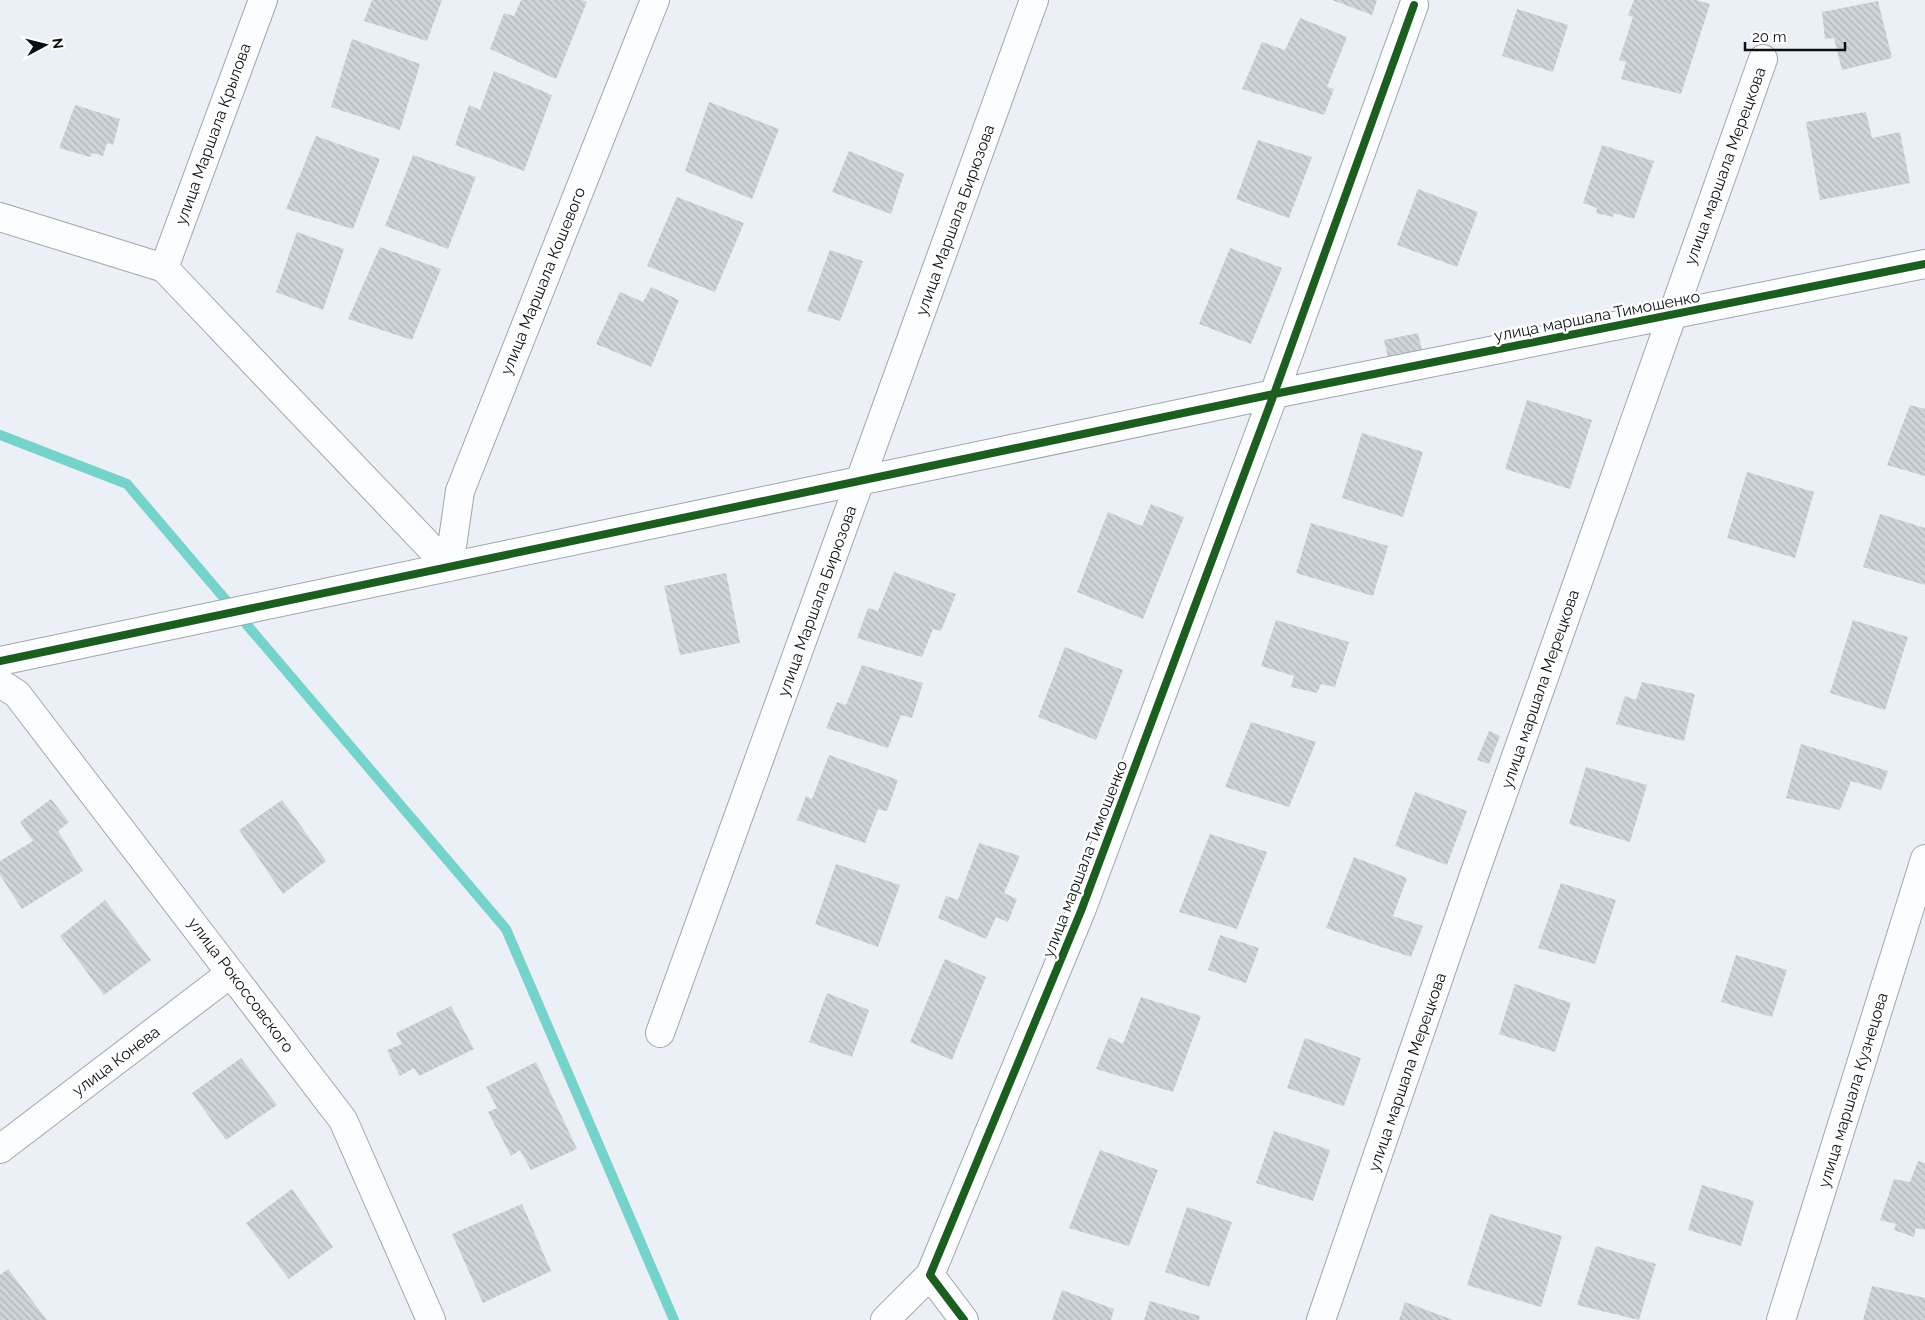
<svg xmlns="http://www.w3.org/2000/svg" width="1925" height="1320" viewBox="0 0 1925 1320" font-family="Raleway,sans-serif">
<style>
.lines{fill:none;stroke-linecap:round;stroke-linejoin:round}
.stream{stroke:#75d3cc;stroke-width:10}
.building{fill:url(#building-back-hatch)}
.street-casing{stroke:#a1a6ab;stroke-width:30}
.street{stroke:#fcfdfe;stroke-width:28}
.cycleway-casing{stroke:#fff;stroke-width:11}
.cycleway{stroke:#1b5e20;stroke-width:8}
.labels{text-anchor:middle;dominant-baseline:central;stroke-width:5;stroke-linejoin:round;paint-order:stroke}
.street-label{font-size:16px;fill:#0b1014;stroke:#fff}
</style>
<defs>
<pattern id="building-back-hatch" width="6" height="6" patternUnits="userSpaceOnUse" patternTransform="scale(1.25)"><rect width="6" height="6" fill="#ced5d9"/><path d="M-1 5l2 2M0 0l6 6M5-1l2 2" fill="none" stroke="#b0b6b9"/></pattern>
</defs>
<rect width="100%" height="100%" fill="#eaf0f6"/>
<g class="lines">
<path class="stream" d="M0,435L127,484L506,929L674,1320"/>
</g>
<path class="building" d="M372,0H442L427,41L364,21Z
M521,0H582L587,2L556,79L490,49L504,13L514,16Z
M1332,0H1377L1372,15Z
M1634,0H1696L1710,4L1681,94L1621,79L1626,62L1619,60L1633,17L1628,15Z
M1878,1L1892,58L1842,70L1834,38L1825,39L1822,12Z
M1517,9L1568,25L1553,72L1502,56Z
M1300,18L1347,37L1327,87L1334,89L1324,115L1242,89L1262,42L1285,50Z
M352,39L420,64L400,130L331,107Z
M494,71L552,95L524,171L455,145L469,105L480,110Z
M709,102L779,129L752,199L685,171Z
M75,105L120,119L113,145L107,143L103,156L92,153L90,157L59,148Z
M1866,112L1872,138L1900,132L1910,183L1820,200L1806,122Z
M316,136L380,159L353,229L286,209Z
M1258,140L1312,157L1289,218L1236,199Z
M1602,145L1654,161L1634,219L1614,213L1613,217L1596,213L1597,208L1583,203Z
M849,151L904,174L891,214L832,192Z
M413,155L476,177L448,249L385,226Z
M1418,189L1478,212L1457,267L1397,245Z
M677,197L744,223L715,292L647,266Z
M297,232L344,249L323,310L276,292Z
M380,247L441,269L412,340L348,319Z
M1230,248L1282,268L1251,344L1199,324Z
M830,250L863,261L840,321L807,311Z
M651,287L679,300L651,367L596,344L620,292L643,302Z
M1418,333L1422,350L1388,357L1384,340Z
M1527,400L1592,420L1570,489L1505,469Z
M1910,405L1925,409V476L1887,465Z
M1362,433L1423,452L1403,517L1342,498Z
M1747,472L1814,492L1795,558L1727,538Z
M1151,504L1184,517L1143,619L1077,592L1108,512L1142,526Z
M1880,514L1925,528V585L1863,567Z
M1311,523L1388,546L1373,596L1296,573Z
M894,572L956,594L941,631L933,629L922,657L857,638L868,608L878,611Z
M726,573L740,643L680,655L664,586Z
M1276,620L1349,642L1335,687L1321,684L1317,693L1291,687L1294,676L1261,666Z
M1853,620L1908,637L1885,710L1830,693Z
M1065,647L1123,670L1096,740L1038,717Z
M862,665L923,683L912,718L901,715L888,748L826,728L837,702L846,705Z
M1642,682L1695,694L1684,741L1616,724L1625,696L1636,700Z
M1251,722L1316,742L1289,807L1225,787Z
M1489,731L1500,736L1489,764L1477,760Z
M1801,744L1888,771L1881,790L1851,781L1840,810L1786,798Z
M829,755L898,780L887,811L878,809L865,843L797,820L806,796L812,799Z
M1586,767L1647,785L1630,842L1569,824Z
M1415,792L1467,811L1447,865L1395,846Z
M51,799L69,822L58,831L83,871L22,909L0,875V861L33,841L20,822Z
M282,800L326,861L283,894L239,830Z
M1210,834L1267,852L1237,929L1179,912Z
M979,843L1020,856L1004,893L1017,899L1008,922L996,917L986,939L938,918L946,896L958,900Z
M1354,857L1407,878L1393,916L1423,926L1411,957L1326,928Z
M836,864L900,885L878,947L815,924Z
M1561,883L1616,900L1595,964L1538,948Z
M105,900L151,960L104,995L60,936Z
M1220,935L1259,948L1246,983L1208,970Z
M1736,955L1787,970L1772,1017L1721,1002Z
M945,959L986,977L952,1060L910,1042Z
M1515,984L1571,1003L1555,1052L1499,1034Z
M827,993L869,1010L852,1057L809,1042Z
M1141,997L1201,1016L1173,1092L1096,1069L1109,1037L1123,1044Z
M451,1006L474,1049L419,1076L414,1068L400,1076L387,1050L402,1044L396,1033Z
M1305,1038L1361,1058L1344,1106L1287,1088Z
M241,1058L277,1105L226,1140L192,1093Z
M536,1062L577,1149L531,1170L520,1150L511,1156L488,1112L497,1108L486,1087Z
M1274,1131L1330,1150L1313,1201L1256,1183Z
M1100,1150L1158,1170L1129,1246L1069,1228Z
M1918,1161L1925,1163V1230L1916,1228L1914,1237L1894,1230L1896,1224L1880,1220L1894,1179L1910,1182Z
M1702,1185L1754,1201L1741,1246L1688,1230Z
M292,1189L333,1247L289,1279L246,1223Z
M522,1204L551,1271L483,1303L452,1234Z
M1187,1207L1232,1222L1209,1287L1165,1272Z
M1490,1214L1562,1236L1541,1307L1467,1285Z
M1596,1246L1656,1264L1639,1320L1577,1305Z
M8,1269L47,1320H0V1275Z
M1872,1286L1925,1298V1320H1863Z
M1062,1290L1114,1309L1111,1320H1052Z
M1150,1301L1200,1316L1199,1320H1144Z
M1405,1302L1453,1320H1399Z"/>
<g class="lines">
<defs>
<path id="street" d="M0,217L164,268L449,567
M164,268L263,0
M449,567L460,491L655,0
M0,661L1274,394L1414,5
M0,683L17,694L343,1120L431,1320
M660,1033L1034,0
M0,1149L231,973
M885,1320L930,1275
M964,1320L930,1275L1081,911L1274,394L1925,264
M1321,1320L1474,875L1763,59
M1781,1320L1925,859"/>
</defs>
<use href="#street" class="street-casing"/>
<use href="#street" class="street"/>
<defs>
<path id="cycleway" d="M0,661L1274,394L1414,5
M964,1320L930,1275L1081,911L1274,394L1925,264"/>
</defs>
<use href="#cycleway" class="cycleway-casing"/>
<use href="#cycleway" class="cycleway"/>
</g>
<g class="labels">
<g class="street-label">
<text transform="translate(213 134) rotate(-70)">улица Маршала Крылова</text>
<text transform="translate(1725 166) rotate(-70)">улица маршала Мерецкова</text>
<text transform="translate(955 220) rotate(-70)">улица Маршала Бирюзова</text>
<text transform="translate(543 281) rotate(-68)">улица Маршала Кошевого</text>
<text transform="translate(1597 316) rotate(-11)">улица маршала Тимошенко</text>
<text transform="translate(817 601) rotate(-70)">улица Маршала Бирюзова</text>
<text transform="translate(1540 689) rotate(-71)">улица маршала Мерецкова</text>
<text transform="translate(1085 859) rotate(-69)">улица маршала Тимошенко</text>
<text transform="translate(241 985) rotate(53)">улица Рокоссовского</text>
<text transform="translate(116 1061) rotate(-37)">улица Конева</text>
<text transform="translate(1407 1072) rotate(-71)">улица маршала Мерецкова</text>
<text transform="translate(1853 1090) rotate(-73)">улица маршала Кузнецова</text>
</g>
</g>
<g transform="translate(45 45) rotate(83)" stroke="#ffffff" stroke-width="4" paint-order="stroke">
<path d="M0-4L9 19L0 12L-9 19Z" fill="#0b1014"/>
<text y="-8" font-size="14" font-weight="bold" text-anchor="middle" fill="#0b1014">N</text>
</g>
<path d="M1745 42v8h100v-8" fill="none" stroke="#0b1014" stroke-width="2.5"/>
<text x="1752" y="42" font-size="15" fill="#0b1014" stroke="#ffffff" stroke-width="4" paint-order="stroke">20 m</text>
</svg>
